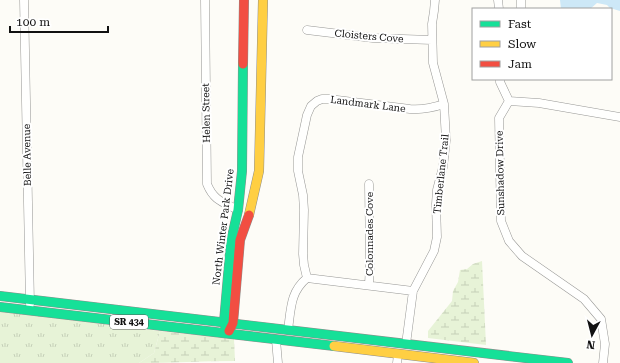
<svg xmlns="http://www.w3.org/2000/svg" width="620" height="363" viewBox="0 0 620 363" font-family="'Roboto Serif',serif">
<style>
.grass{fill:url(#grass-tufts)}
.wetland{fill:url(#wetland-marsh)}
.water{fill:#cde8f7}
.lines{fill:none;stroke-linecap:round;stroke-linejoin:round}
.street-casing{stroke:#979795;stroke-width:9}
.fast-casing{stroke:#8e8d8b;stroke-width:10}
.slow-casing{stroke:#8e8d8b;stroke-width:10}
.jam-casing{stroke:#8e8d8b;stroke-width:10}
.street{stroke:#fffffe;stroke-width:8}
.fast{stroke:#16e098;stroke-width:9}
.slow{stroke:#ffcf43;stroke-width:9}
.jam{stroke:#f24e42;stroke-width:9}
.labels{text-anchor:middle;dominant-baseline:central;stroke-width:4;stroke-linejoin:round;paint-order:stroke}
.shield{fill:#fff;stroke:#585858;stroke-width:1}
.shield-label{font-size:9px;font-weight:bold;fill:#111}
.street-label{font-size:10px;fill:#111;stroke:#fff}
</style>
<defs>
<pattern id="grass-tufts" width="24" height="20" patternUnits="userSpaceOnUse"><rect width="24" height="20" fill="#e7f3d7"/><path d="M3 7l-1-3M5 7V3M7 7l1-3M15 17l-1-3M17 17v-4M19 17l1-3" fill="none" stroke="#c5cfb8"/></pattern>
<pattern id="wetland-marsh" width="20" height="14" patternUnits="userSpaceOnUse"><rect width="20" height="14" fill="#e7f3d7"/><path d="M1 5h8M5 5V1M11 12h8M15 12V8" fill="none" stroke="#c5cfb8"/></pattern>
</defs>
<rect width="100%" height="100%" fill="#fdfcf7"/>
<path class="grass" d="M0,311L160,331L154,353L139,363H0Z"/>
<path class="wetland" d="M482,261L486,345L428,338V331L452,301L453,291L458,282L460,270L467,269L473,264Z
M160,331L234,339L235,361C203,361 171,363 139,363L154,353Z"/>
<path class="water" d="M560,0H620V11L610,8L607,5L597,3L590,9H561Z"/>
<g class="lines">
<defs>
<path id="street" d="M24,0L30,304
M205,0L207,184C214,201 223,202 238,210
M498,0L499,9
M521,0V9
M307,30L373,38L432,40
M500,79V82L509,101
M509,101L499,118L501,221L509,241L522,256L584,299L601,319L605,344L603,363
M509,101L539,103L620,117
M307,278L304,265L303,254L304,210L303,195L298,171V157L307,115L311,106L317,101L322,99H329L410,109C423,110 432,108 444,104
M307,278L413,291
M369,285L370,263L369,184
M288,330C291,309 290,292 307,278
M276,340L278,363
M406,344L413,291L434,251L437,237L436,204L437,190L443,167L446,140L444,104L433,63L432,24L434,11L435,0
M397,363L398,354"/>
<path id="fast" d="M0,296L568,363
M0,307L334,346
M226,330L224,322L231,241L238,210L242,171L243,64"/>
<path id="slow" d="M249,215L259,171L263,0
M334,346L474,363"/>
<path id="jam" d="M243,64L244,0
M229,331L233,323L240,240L249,215"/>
</defs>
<use href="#street" class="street-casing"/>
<use href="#fast" class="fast-casing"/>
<use href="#slow" class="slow-casing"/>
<use href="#jam" class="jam-casing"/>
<use href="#street" class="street"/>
<use href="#fast" class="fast"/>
<use href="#slow" class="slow"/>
<use href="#jam" class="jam"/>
</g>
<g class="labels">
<rect class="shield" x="110" y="315" width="38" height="14" rx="3"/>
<g class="shield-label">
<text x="129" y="322">SR 434</text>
</g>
<g class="street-label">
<text transform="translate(369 36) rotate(5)">Cloisters Cove</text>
<text transform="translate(368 104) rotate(7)">Landmark Lane</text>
<text transform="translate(206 113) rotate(-91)">Helen Street</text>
<text transform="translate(27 155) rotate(-91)">Belle Avenue</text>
<text transform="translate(500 173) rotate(-91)">Sunshadow Drive</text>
<text transform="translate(441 174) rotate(-84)">Timberlane Trail</text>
<text transform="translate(223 227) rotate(-83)">North Winter Park Drive</text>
<text transform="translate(369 234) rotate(-90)">Colonnades Cove</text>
</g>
</g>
<rect x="472" y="8" width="140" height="72" fill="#ffffff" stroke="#a0a0a0"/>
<rect x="480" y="21" width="20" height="6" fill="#16e098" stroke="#a0a0a0"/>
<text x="508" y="28" font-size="12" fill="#111111">Fast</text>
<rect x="480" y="41" width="20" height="6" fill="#ffcf43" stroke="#a0a0a0"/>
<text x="508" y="48" font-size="12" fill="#111111">Slow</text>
<rect x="480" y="61" width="20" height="6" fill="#f24e42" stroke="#a0a0a0"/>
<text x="508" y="68" font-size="12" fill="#111111">Jam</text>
<g transform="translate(592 335) rotate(187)" stroke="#ffffff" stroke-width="3" paint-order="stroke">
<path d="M0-3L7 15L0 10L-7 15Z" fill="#111111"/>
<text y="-6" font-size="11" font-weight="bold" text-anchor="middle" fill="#111111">N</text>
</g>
<path d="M10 26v6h98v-6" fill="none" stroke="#111111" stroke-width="2"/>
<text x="16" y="26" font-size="12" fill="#111111" stroke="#ffffff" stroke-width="3" paint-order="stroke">100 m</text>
</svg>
